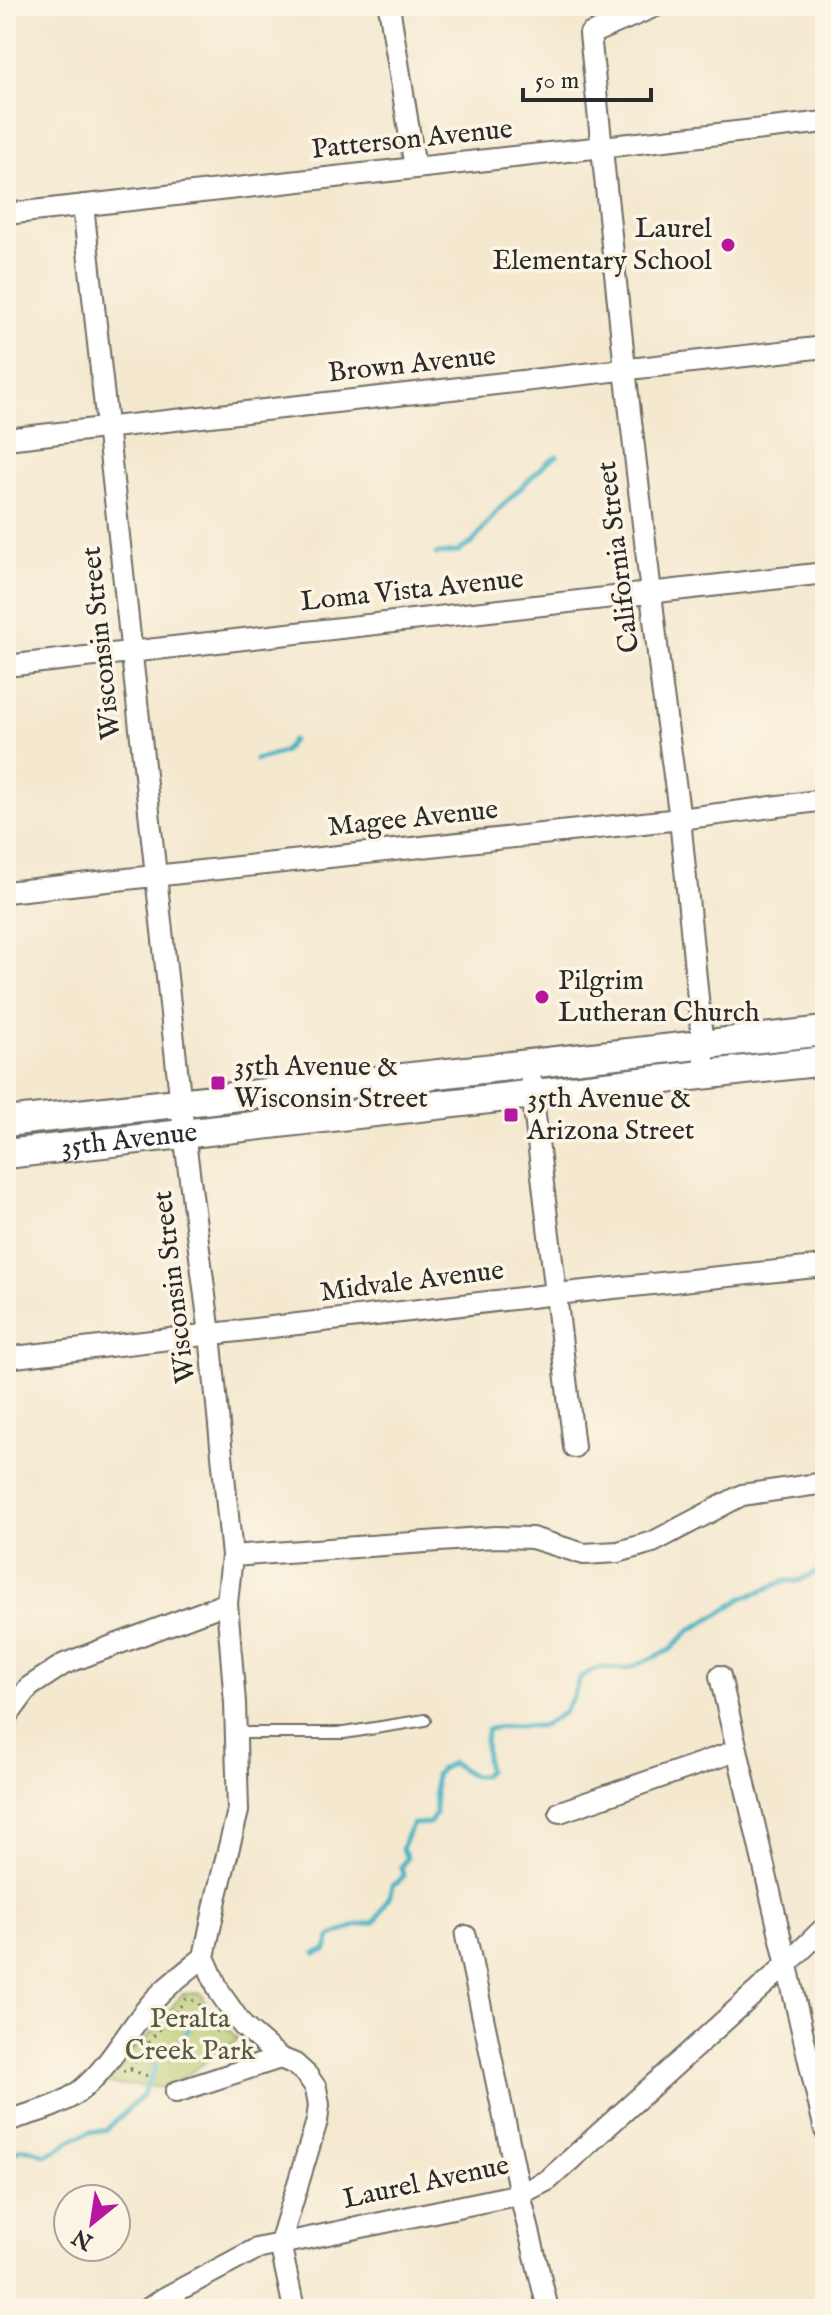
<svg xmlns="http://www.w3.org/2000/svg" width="831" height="2315" viewBox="0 0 831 2315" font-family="'IM FELL English',serif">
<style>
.park{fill:#b6c96d;stroke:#707a4c;stroke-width:2}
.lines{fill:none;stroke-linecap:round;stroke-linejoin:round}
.stream{stroke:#47b4c3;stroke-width:5}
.lane-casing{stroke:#716d64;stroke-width:14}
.street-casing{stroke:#716d64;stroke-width:24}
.secondary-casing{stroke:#716d64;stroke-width:32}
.path{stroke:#716d64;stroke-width:3;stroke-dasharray:2 6;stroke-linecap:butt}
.lane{stroke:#fff;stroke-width:10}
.street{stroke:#fff;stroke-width:20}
.secondary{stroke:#fff;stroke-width:28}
.poi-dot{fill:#b5179e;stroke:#fcf5e5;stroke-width:3}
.labels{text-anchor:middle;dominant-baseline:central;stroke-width:7;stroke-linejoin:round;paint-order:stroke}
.street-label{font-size:28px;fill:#2b2b2b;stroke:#fcf5e5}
.poi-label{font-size:28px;fill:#2b2b2b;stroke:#fcf5e5;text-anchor:start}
.park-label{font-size:28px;fill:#555a3f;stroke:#fcf5e5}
</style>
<rect width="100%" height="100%" fill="#fcf5e5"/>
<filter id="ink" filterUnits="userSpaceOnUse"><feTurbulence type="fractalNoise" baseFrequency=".0125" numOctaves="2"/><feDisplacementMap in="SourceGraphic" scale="16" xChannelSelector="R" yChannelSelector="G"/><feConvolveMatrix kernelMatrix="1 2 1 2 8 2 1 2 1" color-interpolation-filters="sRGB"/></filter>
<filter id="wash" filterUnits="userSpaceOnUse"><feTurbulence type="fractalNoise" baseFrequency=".006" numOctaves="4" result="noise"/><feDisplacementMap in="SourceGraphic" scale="32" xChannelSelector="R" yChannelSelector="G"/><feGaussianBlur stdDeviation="1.8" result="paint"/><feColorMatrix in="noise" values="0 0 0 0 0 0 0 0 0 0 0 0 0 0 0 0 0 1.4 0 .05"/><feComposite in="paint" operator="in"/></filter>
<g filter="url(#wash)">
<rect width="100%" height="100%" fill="#f4e8cf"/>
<path class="park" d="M201,1993L211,2012L238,2039L168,2088L95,2083L154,2031L182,1994Z"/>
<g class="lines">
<path class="stream" d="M436,554L457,552L472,543L498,510L547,462L557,456
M256,760L283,752L292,740
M316,1953L326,1950L330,1937L355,1926L375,1922L390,1895L392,1885L397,1883L403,1876L401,1867L407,1857L402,1850L406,1837L413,1824L430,1823L435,1814V1775L441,1769L452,1763L473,1776H482L487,1771L485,1742L488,1729L511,1726H543L563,1713L573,1697L579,1680L587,1673L600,1668L627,1669L670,1650L690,1630L717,1615L744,1597L760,1592L784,1581H798L825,1568
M6,2164C15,2145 27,2146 44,2155L57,2150L71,2140L90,2132L107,2129L142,2096L156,2067L150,2060L157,2051L174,2052L189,2029"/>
</g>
</g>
<g filter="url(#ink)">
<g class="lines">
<defs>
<path id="lane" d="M236,1733H344L425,1720"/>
<path id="street" d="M389,6L415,168
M656,6L590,34L625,369L662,688L680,819L704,1058
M83,205L184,1133L210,1334L232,1556L227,1603L235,1703L238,1811L217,1895L204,1957L220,1993L243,2026L280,2058L295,2064L307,2075L316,2088L319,2105L317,2121L280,2243L294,2309
M6,214L825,122
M6,439L825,347
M6,666L825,573
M6,892L680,819L825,800
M529,1065L574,1447
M6,1358L556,1294L825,1266
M232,1556L495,1537L532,1538L584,1554L618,1552L653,1542L742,1495L825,1483
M720,1676L825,2130
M6,1718L29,1687L64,1664L227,1603
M560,1812L736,1751
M466,1936L520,2194L548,2309
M176,2092L280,2058
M6,2121C32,2113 60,2107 81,2090C107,2069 124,2037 144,2012C161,1990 183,1974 204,1957
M148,2309L164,2298L256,2249L520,2194L548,2180L786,1965L825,1927"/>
<g id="secondary">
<path d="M6,1122L825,1031"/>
<path id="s1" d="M6,1154L825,1061"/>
</g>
</defs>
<use href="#lane" class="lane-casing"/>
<use href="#street" class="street-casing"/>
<use href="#secondary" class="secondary-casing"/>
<path class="path" d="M130,2070L148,2076
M123,2071L130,2070C144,2043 167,2023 186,1999L198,2002L215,2031L224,2030"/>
<use href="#lane" class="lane"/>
<use href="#street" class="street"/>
<use href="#secondary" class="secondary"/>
</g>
</g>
<g class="poi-dot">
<circle cx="728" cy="245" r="8"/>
<circle cx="542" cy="997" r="8"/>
<rect x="210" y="1075" width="16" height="16" rx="4"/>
<rect x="503" y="1107" width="16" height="16" rx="4"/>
</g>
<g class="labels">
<g class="street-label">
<text transform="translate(412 140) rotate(-6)">Patterson Avenue</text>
<text transform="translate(412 365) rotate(-6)">Brown Avenue</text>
<text transform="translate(619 557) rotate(-97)">California Street</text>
<text transform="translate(412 591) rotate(-6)">Loma Vista Avenue</text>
<text transform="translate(102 643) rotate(-96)">Wisconsin Street</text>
<text transform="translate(413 819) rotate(-6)">Magee Avenue</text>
<text stroke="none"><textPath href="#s1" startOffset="124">35th Avenue</textPath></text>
<text transform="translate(412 1282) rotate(-7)">Midvale Avenue</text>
<text transform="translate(175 1287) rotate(-97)">Wisconsin Street</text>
<text transform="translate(426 2183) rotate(-12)">Laurel Avenue</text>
</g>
<g class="poi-label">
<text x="712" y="229" text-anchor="end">Laurel<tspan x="712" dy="32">Elementary School</tspan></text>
<text x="558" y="981">Pilgrim<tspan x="558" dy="32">Lutheran Church</tspan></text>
<text x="234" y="1067">35th Avenue &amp;<tspan x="234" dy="32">Wisconsin Street</tspan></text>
<text x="527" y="1099">35th Avenue &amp;<tspan x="527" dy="32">Arizona Street</tspan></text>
</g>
<g class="park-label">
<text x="190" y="2019">Peralta<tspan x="190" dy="32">Creek Park</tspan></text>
</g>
</g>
<rect width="831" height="2315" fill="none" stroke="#fcf5e5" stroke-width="32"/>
<g transform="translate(92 2223) rotate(210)"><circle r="38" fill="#fcf5e5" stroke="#a8a49b" stroke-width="2"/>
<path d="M0-6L14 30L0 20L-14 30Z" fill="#b5179e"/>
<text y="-12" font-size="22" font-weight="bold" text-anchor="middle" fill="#2b2b2b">N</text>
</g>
<path d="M523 88v12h128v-12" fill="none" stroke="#2b2b2b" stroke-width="4"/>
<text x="535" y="88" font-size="24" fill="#2b2b2b" stroke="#fcf5e5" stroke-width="6" paint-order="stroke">50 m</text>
</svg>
